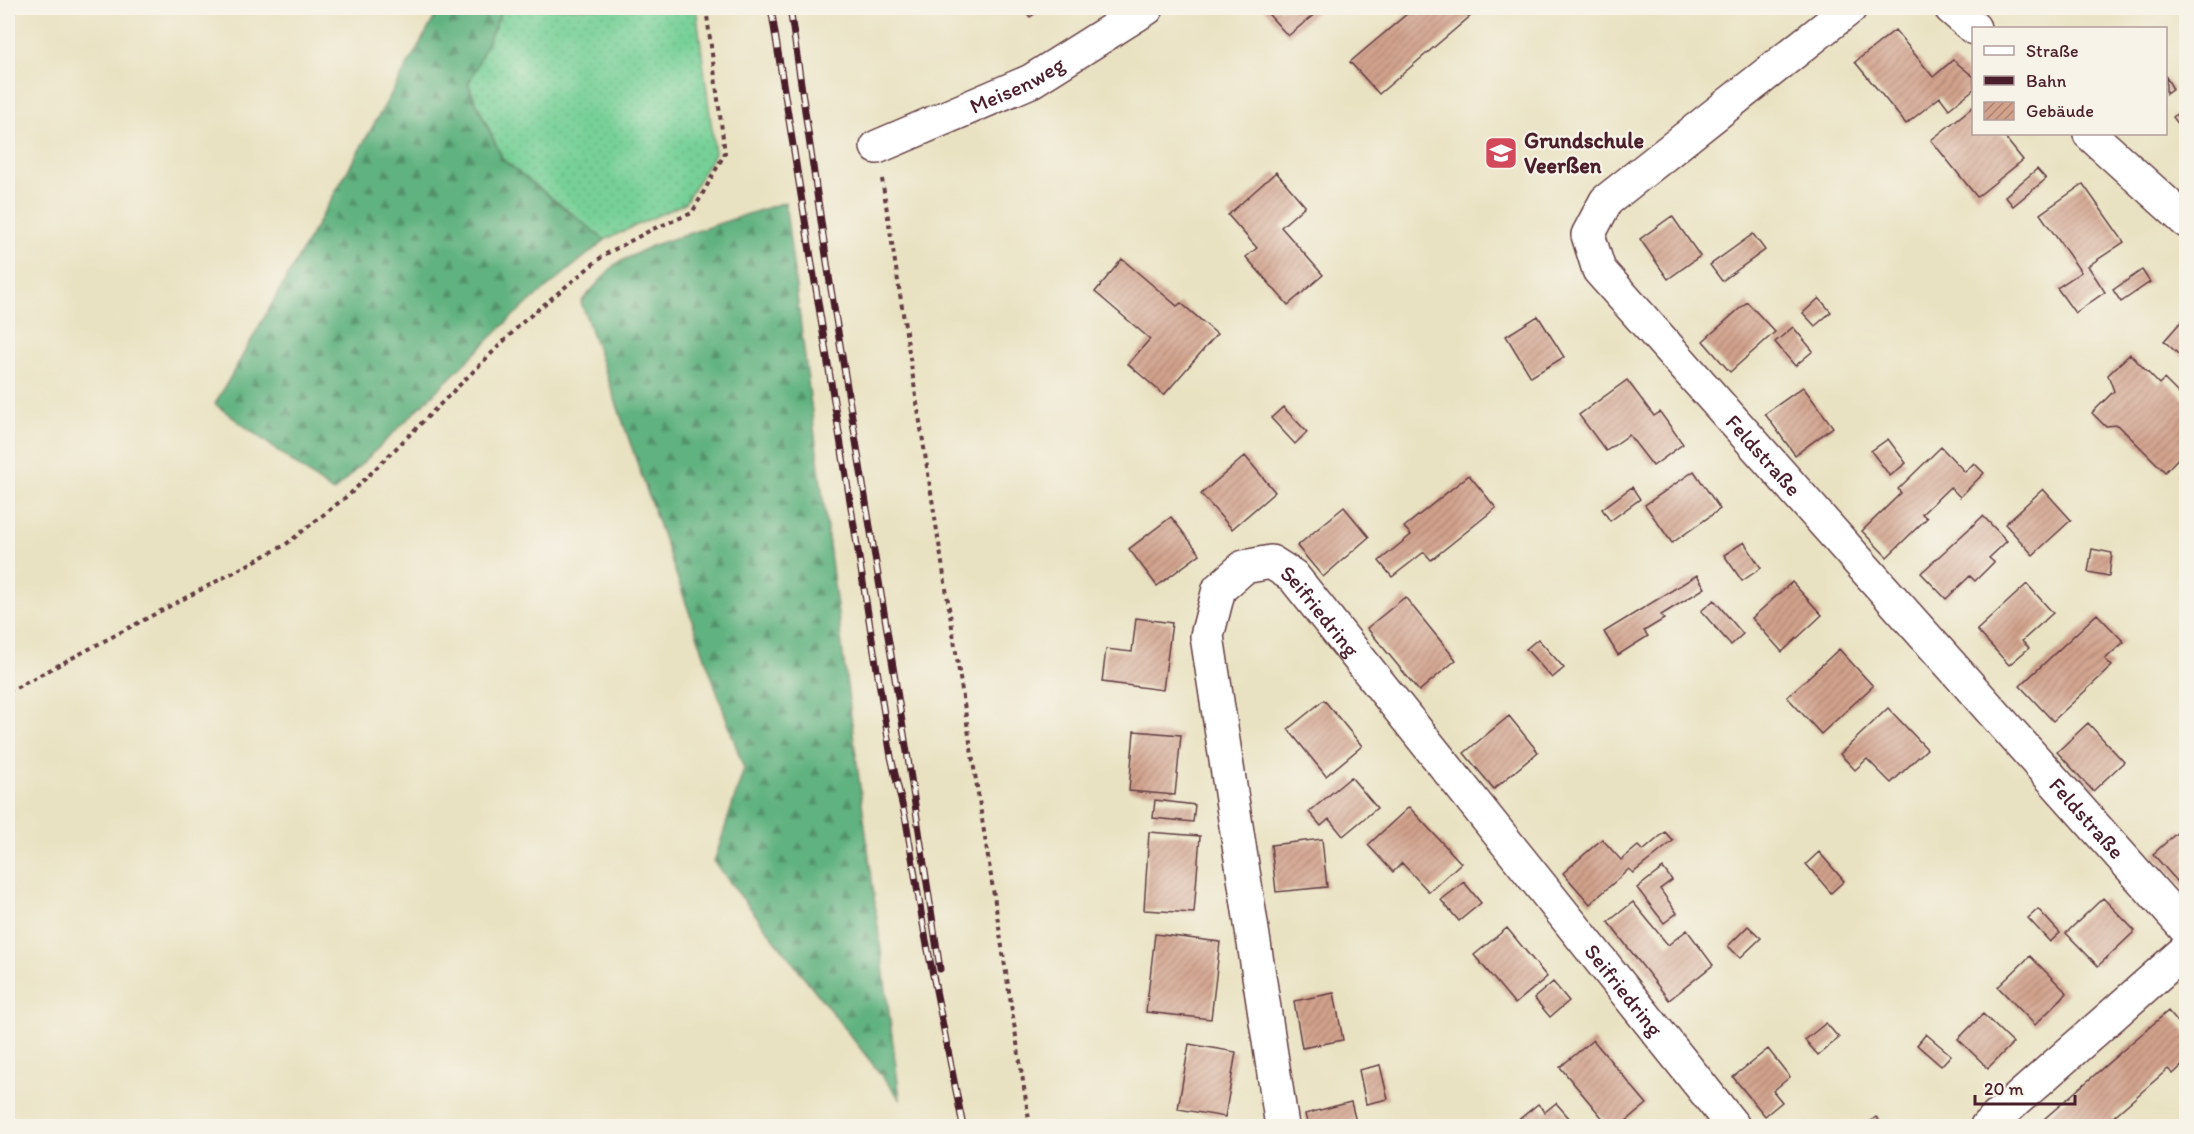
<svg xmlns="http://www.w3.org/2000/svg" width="2194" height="1134" viewBox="0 0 2194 1134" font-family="Itim,sans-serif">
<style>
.grass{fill:url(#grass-dots);stroke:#607861;stroke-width:1.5}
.forest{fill:url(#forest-firs);stroke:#556856;stroke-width:1.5}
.building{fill:url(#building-hatch)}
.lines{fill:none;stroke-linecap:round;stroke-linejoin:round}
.minor-casing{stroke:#623c42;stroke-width:36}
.path{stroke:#623c42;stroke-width:4;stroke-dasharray:4.5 4.5;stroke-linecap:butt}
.minor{stroke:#fff;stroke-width:33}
.rail-casing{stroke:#4a1f2b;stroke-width:7}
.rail{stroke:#f7f3e8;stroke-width:4.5;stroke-dasharray:14;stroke-linecap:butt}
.labels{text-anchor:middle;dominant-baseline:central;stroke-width:4.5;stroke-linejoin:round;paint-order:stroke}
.street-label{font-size:22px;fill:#4a1f2b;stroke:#f7f3e8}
.poi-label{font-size:22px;font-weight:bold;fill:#4a1f2b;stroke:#f7f3e8;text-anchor:start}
</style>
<defs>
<pattern id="grass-dots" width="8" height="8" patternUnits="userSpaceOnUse" patternTransform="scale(1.5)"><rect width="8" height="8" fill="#76d097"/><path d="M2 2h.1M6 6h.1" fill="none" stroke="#68b282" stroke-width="1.8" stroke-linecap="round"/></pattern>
<pattern id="forest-firs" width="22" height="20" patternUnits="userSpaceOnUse" patternTransform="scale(1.5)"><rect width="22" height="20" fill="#60b280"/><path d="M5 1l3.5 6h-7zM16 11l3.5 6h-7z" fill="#519069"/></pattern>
<pattern id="building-hatch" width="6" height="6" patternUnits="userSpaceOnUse" patternTransform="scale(1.5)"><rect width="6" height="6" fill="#d2a28c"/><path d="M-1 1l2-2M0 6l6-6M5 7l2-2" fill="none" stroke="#ac8373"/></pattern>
</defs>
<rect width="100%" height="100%" fill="#f7f3e8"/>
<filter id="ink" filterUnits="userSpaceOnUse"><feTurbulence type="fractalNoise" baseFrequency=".0167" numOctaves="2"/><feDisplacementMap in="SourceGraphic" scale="12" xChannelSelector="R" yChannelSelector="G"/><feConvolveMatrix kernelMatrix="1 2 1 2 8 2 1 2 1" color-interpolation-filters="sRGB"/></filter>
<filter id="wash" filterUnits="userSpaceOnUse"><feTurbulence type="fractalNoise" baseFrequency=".008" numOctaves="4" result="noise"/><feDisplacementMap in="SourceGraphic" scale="24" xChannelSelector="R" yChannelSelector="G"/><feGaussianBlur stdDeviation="1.35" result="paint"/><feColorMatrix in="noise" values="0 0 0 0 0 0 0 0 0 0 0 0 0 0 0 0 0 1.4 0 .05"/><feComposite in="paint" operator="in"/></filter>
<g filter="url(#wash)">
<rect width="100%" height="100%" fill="#e9e2c2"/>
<path class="grass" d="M503,8H696L715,153L685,203L605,240L503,160L468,84Z"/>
<path class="forest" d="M440,8H503L468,85L503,160L605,240L515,314L333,492L215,404Z
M785,202L900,1099L714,862L744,769L581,302L614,265L651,246Z"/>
<g id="blocks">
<path class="building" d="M1023,8H1043L1030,17Z
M1263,8H1322L1288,36Z
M1414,8H1480L1379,94L1350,62Z
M1895,30L1933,77L1953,60L1974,77V89L1949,109L1940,97L1906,124L1855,62Z
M2166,77L2173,89L2166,94Z
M1974,106V134H2002L2023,160L1977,197L1931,140Z
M2186,106V134L2173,117Z
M2037,169L2046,179L2013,206L2005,196Z
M1276,172L1305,206L1281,227L1323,275L1288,305L1246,257L1257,248L1228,215Z
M2083,184L2124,242L2088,266L2105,292L2075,313L2057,288L2081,272L2040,214Z
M1672,216L1700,256L1668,279L1640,239Z
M1753,234L1765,250L1722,281L1710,265Z
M1122,259L1177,306L1181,303L1217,334L1164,395L1128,364L1150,339L1095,292Z
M2142,270L2150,282L2121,302L2113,290Z
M1819,298L1831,312L1815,326L1803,313Z
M1747,302L1775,332L1730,372L1703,341Z
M1538,316L1564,357L1531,377L1506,336Z
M2186,316V361L2164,341Z
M1793,327L1813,351L1795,366L1775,342Z
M2130,354L2159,384L2164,379L2186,401V450L2165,472L2118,425L2105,426L2092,413L2114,391L2108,375Z
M1627,380L1654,416L1660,412L1683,444L1653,466L1629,435L1606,451L1579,415Z
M1803,387L1833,427L1795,455L1765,414Z
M1283,407L1307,432L1295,444L1271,418Z
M1888,439L1906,463L1890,476L1871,451Z
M1941,447L1965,472L1974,463L1984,473L1960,497L1950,487L1922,514L1927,518L1887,557L1862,531L1901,493L1898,489Z
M1245,456L1275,492L1232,529L1201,494Z
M2186,469V485L2178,477Z
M1694,471L1720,509L1672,543L1645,505Z
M1469,475L1496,508L1431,560L1424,552L1392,577L1379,561L1411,535L1404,527Z
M1632,487L1640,499L1610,521L1602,509Z
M2043,489L2071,520L2033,555L2005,524Z
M1344,507L1369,537L1323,577L1297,546Z
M1983,516L2007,541L1989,558L1994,562L1975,581L1970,576L1946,599L1921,573Z
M1171,517L1200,554L1157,586L1129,549Z
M1744,542L1761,568L1742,581L1724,555Z
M2092,549L2112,553L2109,576L2088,572Z
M1697,575L1705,588L1661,615L1664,619L1644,631L1648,636L1618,655L1604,632Z
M1792,582L1822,615L1782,652L1752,618Z
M2027,584L2053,613L2022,641L2029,648L2009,665L1977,630Z
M1405,597L1456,660L1419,691L1367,628Z
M1714,600L1743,634L1731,645L1701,611Z
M2097,614L2124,642L2105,659L2112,666L2053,721L2020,686Z
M1136,618L1172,623L1163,690L1102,682L1106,649L1132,652Z
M1538,639L1564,668L1552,678L1526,649Z
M1839,649L1873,686L1821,734L1787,697Z
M1324,700L1362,746L1326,776L1288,729Z
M1888,708L1927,749L1891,783L1867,759L1855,770L1840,754Z
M1509,716L1538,752L1494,789L1464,753Z
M2088,723L2124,762L2093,791L2057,752Z
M1134,731L1181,735L1175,795L1129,791Z
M1351,777L1377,808L1343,836L1329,819L1321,826L1309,812Z
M1155,800L1195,805L1193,822L1153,818Z
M1409,807L1461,863L1429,892L1402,863L1393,872L1368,845Z
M2181,829L2186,835L2185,890L2153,854Z
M1149,832L1200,836L1194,913L1144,910Z
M1665,832L1673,841L1633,873L1629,869L1590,904L1563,873L1602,839L1621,860L1638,846L1643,851Z
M1322,839L1327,887L1276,892L1271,845Z
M1819,852L1844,881L1831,893L1806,864Z
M1663,868L1672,880L1660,889L1677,913L1664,923L1637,888Z
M1464,882L1481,903L1459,921L1441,900Z
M2103,898L2135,931L2098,966L2066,933Z
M1633,902L1668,945L1687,930L1713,965L1669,1000L1608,922Z
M2038,909L2060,933L2050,942L2028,918Z
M1748,926L1761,938L1740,958L1728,946Z
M1507,928L1547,977L1515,1004L1474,955Z
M1155,934L1220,942L1211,1019L1146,1012Z
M2030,956L2067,993L2035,1025L1998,987Z
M1553,982L1569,1001L1550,1017L1534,998Z
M1334,993L1343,1040L1302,1048L1294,1001Z
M2168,1011L2186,1032V1062L2173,1074L2168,1069L2112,1118L2119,1126L2127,1120L2133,1126H2036Z
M1983,1014L2013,1043L1988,1068L1958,1039Z
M1826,1023L1839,1038L1818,1055L1805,1040Z
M1926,1034L1951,1055L1941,1066L1917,1045Z
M1593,1040L1647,1104L1620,1126H1609L1560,1067Z
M1189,1044L1236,1052L1225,1117L1178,1109Z
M1768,1049L1790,1077L1773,1091L1782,1102L1765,1116L1733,1077Z
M1380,1065L1388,1099L1366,1104L1359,1070Z
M1351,1102L1357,1126H1308L1305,1114Z
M1556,1103L1570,1119L1561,1126H1520L1516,1122L1538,1104L1545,1112Z
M1876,1117L1884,1126H1864Z"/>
</g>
</g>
<g filter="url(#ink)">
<use href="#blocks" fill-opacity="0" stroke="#623c42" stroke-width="1.5"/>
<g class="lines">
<defs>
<g id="minor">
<path id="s1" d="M1850,8L1606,201L1588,235L1599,270L2186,929"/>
<path d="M1951,8L1974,28"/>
<path d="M2090,134L2186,221"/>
<path id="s2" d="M877,147L1031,81L1147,8"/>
<path id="s3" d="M1282,1126L1207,636L1219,589L1244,567L1271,562L1293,576L1733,1126"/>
<path d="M1987,1126L2186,950"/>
</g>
</defs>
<use href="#minor" class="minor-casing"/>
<path class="path" d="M882,179L1030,1126
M8,692L285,545L351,493L524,321L604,255L653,229L692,213L725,153L706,8"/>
<use href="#minor" class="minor"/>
<defs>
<path id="rail" d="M771,8L891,757L906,821L924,930L963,1126
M790,8L830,283L907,752L940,969"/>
</defs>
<use href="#rail" class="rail-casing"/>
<use href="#rail" class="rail"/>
</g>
</g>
<defs>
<symbol id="school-square" viewBox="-11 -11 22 22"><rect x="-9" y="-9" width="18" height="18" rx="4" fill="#d1495b" stroke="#f7f3e8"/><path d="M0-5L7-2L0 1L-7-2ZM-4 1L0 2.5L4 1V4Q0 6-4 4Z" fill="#fff"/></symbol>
</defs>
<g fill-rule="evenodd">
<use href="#school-square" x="1482" y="134" width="38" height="38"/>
</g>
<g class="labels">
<g class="street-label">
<text stroke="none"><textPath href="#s2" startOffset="153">Meisenweg</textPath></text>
<text stroke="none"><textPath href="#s1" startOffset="634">Feldstraße</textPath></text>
<text stroke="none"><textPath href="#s3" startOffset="675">Seifriedring</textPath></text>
<text stroke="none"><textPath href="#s1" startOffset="1120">Feldstraße</textPath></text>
<text stroke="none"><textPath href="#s3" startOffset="1161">Seifriedring</textPath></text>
</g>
<g class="poi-label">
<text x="1524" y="140">Grundschule<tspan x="1524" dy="25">Veerßen</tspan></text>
</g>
</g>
<rect width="2194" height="1134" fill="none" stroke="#f7f3e8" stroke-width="30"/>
<rect x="1972" y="27" width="195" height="108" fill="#f7f3e8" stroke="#b29e9c" stroke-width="1.5"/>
<rect x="1984" y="46" width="30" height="9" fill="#ffffff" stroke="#b29e9c" stroke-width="1.5"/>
<text x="2026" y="57" font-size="18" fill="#4a1f2b">Straße</text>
<rect x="1984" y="76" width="30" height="9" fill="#4a1f2b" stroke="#b29e9c" stroke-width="1.5"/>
<text x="2026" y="87" font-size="18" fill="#4a1f2b">Bahn</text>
<rect x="1984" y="102" width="30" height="18" fill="url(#building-hatch)" stroke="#b29e9c" stroke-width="1.5"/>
<text x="2026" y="117" font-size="18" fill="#4a1f2b">Gebäude</text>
<path d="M1975 1095v9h100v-9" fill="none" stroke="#4a1f2b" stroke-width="3"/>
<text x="1984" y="1095" font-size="18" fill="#4a1f2b" stroke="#f7f3e8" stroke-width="4.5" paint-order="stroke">20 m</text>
</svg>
